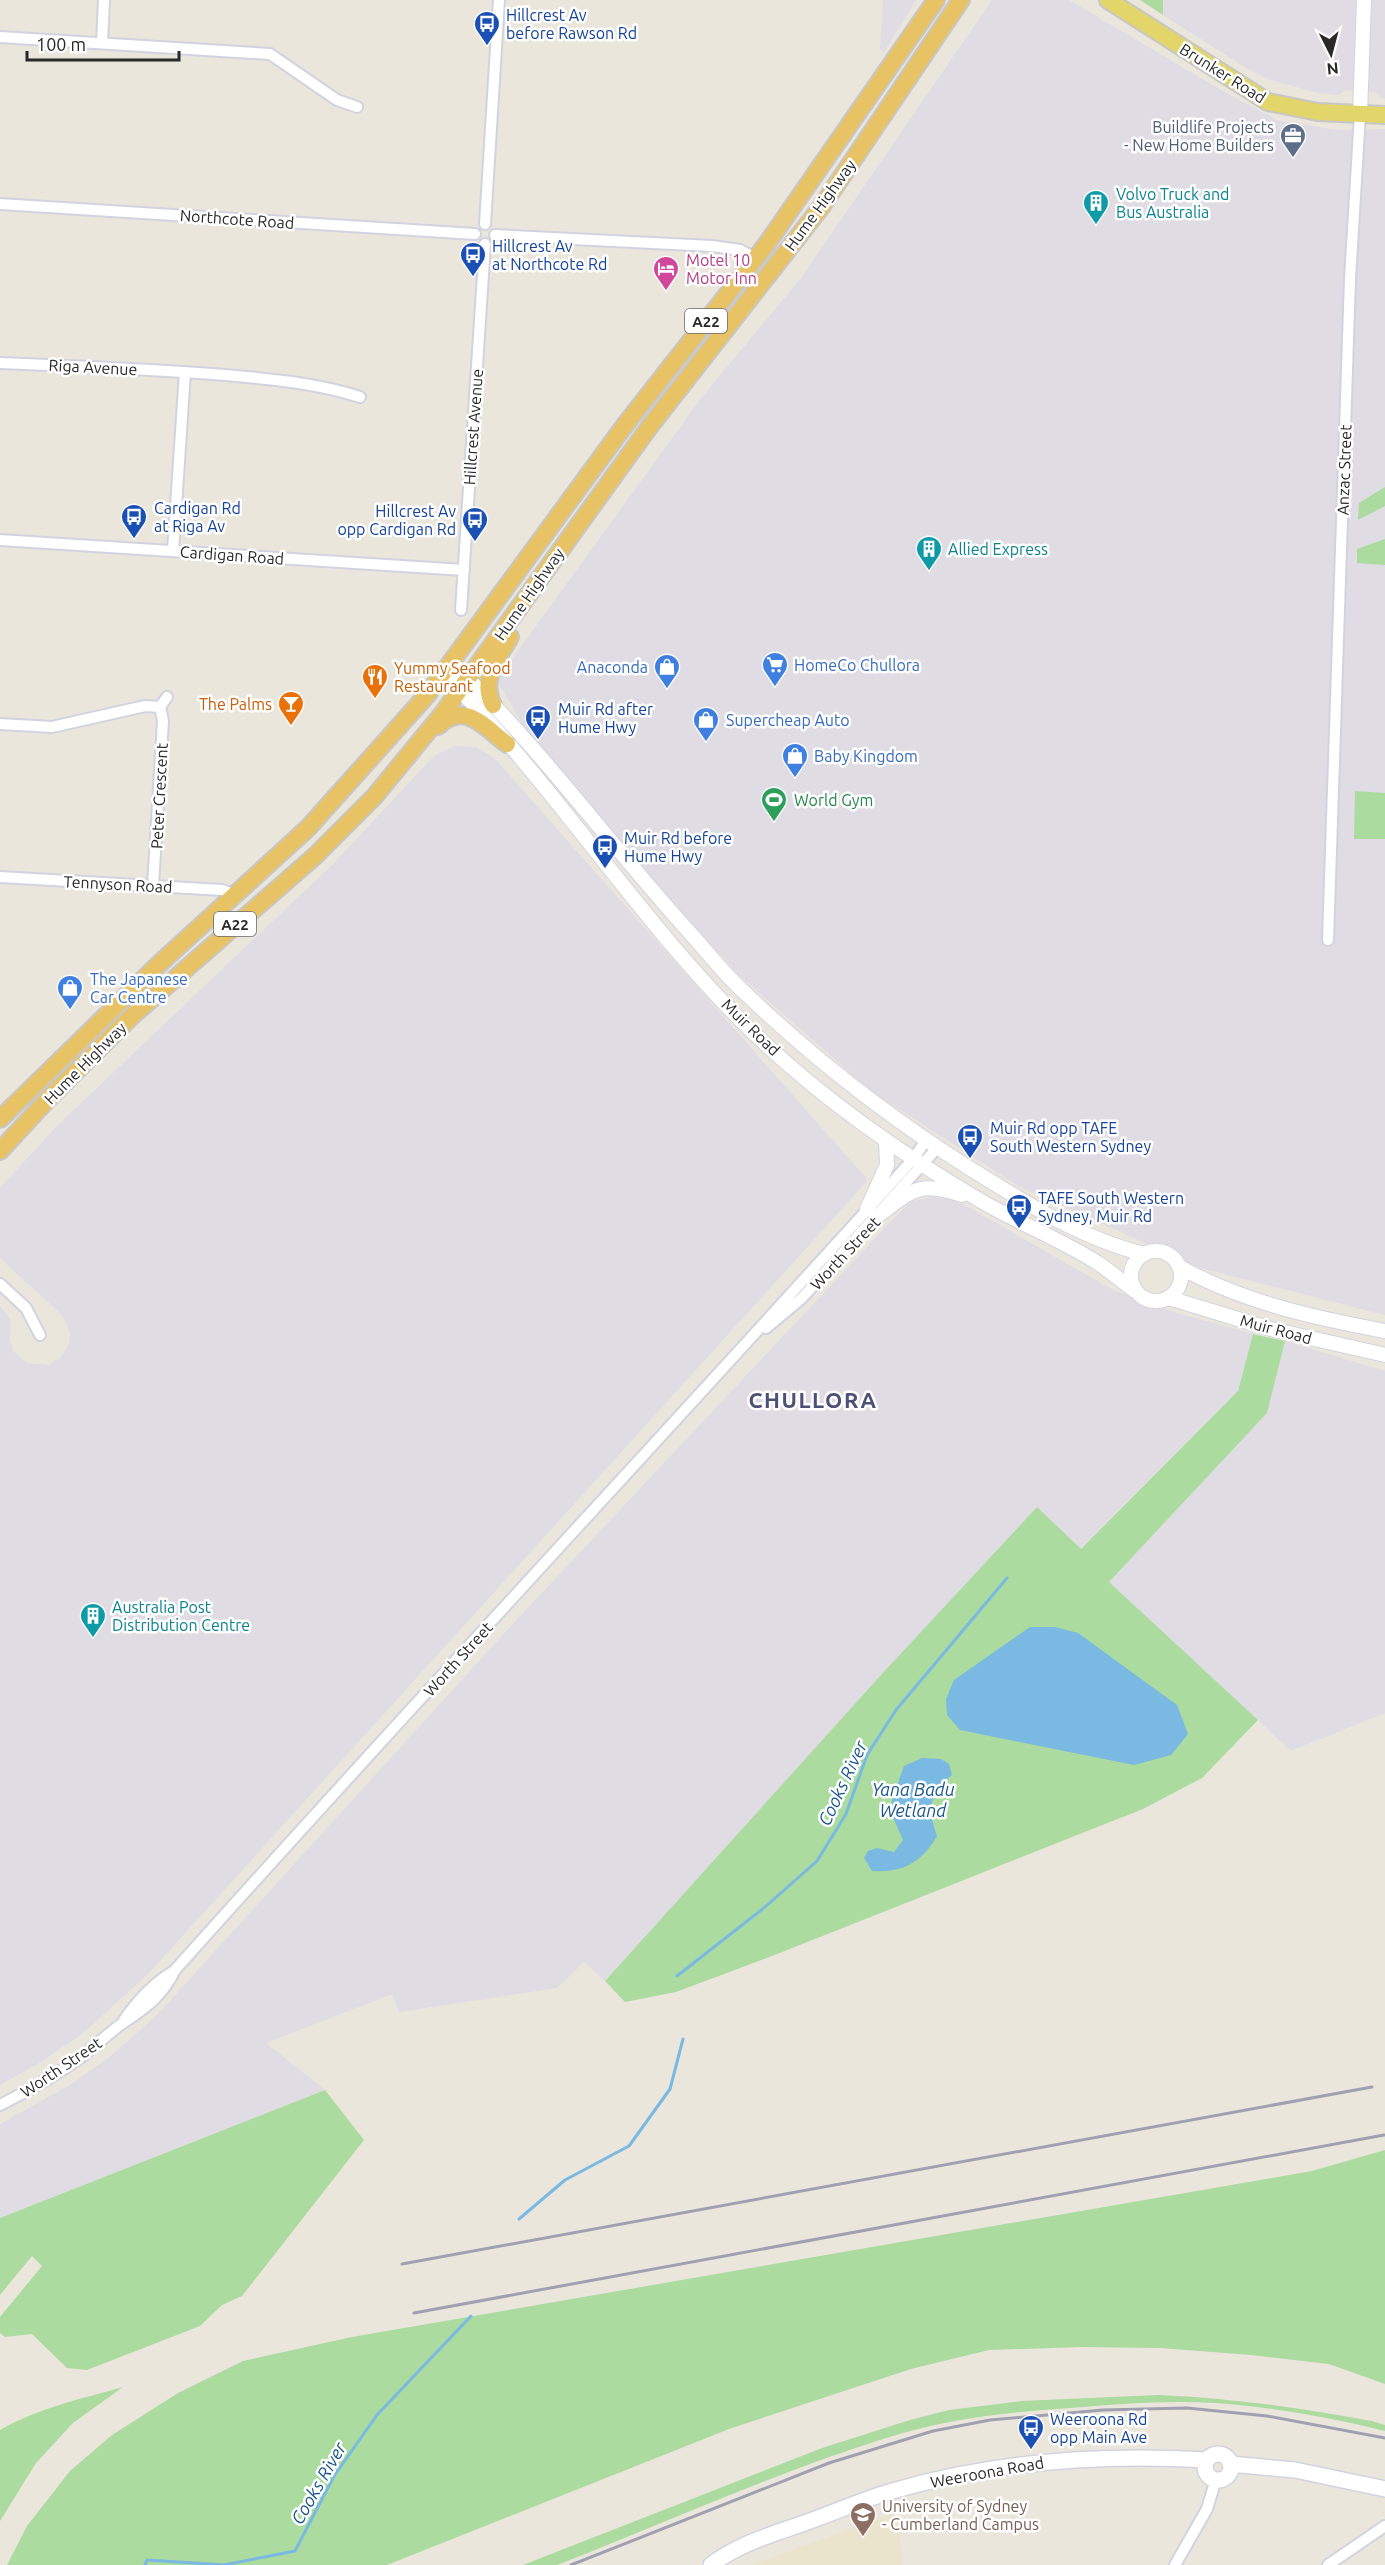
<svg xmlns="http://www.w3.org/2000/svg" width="1385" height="2565" viewBox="0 0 1385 2565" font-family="Ubuntu,sans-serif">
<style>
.industrial{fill:#dfdce3}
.education{fill:#eae4cd}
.green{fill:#abdb9e}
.water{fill:#79b9e2}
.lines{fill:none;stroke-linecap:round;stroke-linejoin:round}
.stream{stroke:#79b9e2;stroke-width:3}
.minor-casing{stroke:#d2d3e0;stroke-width:14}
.tertiary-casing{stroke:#d2d3e0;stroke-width:16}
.secondary-casing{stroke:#d2d3e0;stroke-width:18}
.primary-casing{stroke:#c7c7c7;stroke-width:20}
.trunk-casing{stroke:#c7c7c7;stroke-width:20}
.minor{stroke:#fff;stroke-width:10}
.tertiary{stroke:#fff;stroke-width:14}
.secondary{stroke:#fff;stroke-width:15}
.primary{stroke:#e2d569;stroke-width:16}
.trunk{stroke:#e8c366;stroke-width:16}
.rail{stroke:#a0a0b1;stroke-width:3}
.labels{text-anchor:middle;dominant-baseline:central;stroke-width:5;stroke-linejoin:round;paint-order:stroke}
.shield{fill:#fff;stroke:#696969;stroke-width:1.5}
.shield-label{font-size:15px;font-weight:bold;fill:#292929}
.transit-label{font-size:16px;fill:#164399;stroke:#fff;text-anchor:start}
.street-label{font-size:16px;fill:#292929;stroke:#fff}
.service-label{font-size:16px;fill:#4e5e75;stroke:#fff;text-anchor:end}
.culture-label{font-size:16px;fill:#0d838f;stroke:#fff;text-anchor:start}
.hotel-label{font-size:16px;fill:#b23c85;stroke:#fff;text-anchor:start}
.shop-label{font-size:16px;fill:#366cbe;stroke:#fff;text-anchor:start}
.food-label{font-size:16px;fill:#c56008;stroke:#fff;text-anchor:start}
.leisure-label{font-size:16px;fill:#27864d;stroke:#fff;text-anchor:start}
.education-label{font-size:16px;fill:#785e54;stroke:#fff;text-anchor:start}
.water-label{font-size:18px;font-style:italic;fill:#1a568c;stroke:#fff}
.district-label{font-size:22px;font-weight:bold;letter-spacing:1.5px;fill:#4e5075;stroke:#fff}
</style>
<rect width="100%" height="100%" fill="#eae6dc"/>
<path class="industrial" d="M883,0H916L884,52L880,49Z
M992,0H1069L1221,90L1277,120L1336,130L1385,129V1315L1201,1268L1020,1187L871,1091L739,975L661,889L533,743L497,680L699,401L801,278Z
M1163,0H1385V98H1381L1376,92L1346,90L1339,95L1317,93L1268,79L1248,69L1163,15Z
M455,746L477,747L496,760L868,1180L148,1974L82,2034L36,2065L0,2085V1306L10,1319V1340L13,1351L27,1363L48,1365L60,1358L69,1344L70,1332L62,1315L0,1258V1188L57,1126L333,864L434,756Z
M932,1197L954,1199L1115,1291L1177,1313L1253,1334L1238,1391L1080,1549L1037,1507L880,1676L605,1981L584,1962L557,1988L399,2012L392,1994L266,2043L325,2090L0,2218V2124L70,2085L111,2056L156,2016L509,1628L896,1216L912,1201Z
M1285,1341L1385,1371V1713L1291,1751L1109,1582L1267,1413Z"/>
<path class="education" d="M898,2511L902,2565H752Z"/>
<path class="green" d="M1140,0H1163V15Z
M1385,487V506L1358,520L1359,503Z
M1385,539V565L1357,563V549Z
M1355,791L1385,793V839H1354Z
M1253,1334L1285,1341L1267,1413L1109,1582L1258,1720L1202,1778L1143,1809L767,1958L676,1992L625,2002L605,1981L880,1676L1037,1507L1081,1549L1238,1391Z
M325,2090L364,2140L242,2296L222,2305L200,2326L87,2370L67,2368L32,2334L5,2337L0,2333V2317L42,2266L32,2256L0,2295V2218Z
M1385,2150V2384L1329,2364L1251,2355L1161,2348L1082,2347L989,2350L911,2369L729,2429L387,2565H7L27,2526L70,2471L112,2435L178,2393L243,2361L352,2337L1312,2171Z
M123,2387L73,2423L36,2463L0,2521V2430C38,2408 81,2399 123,2387Z
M1158,2395C1232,2398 1300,2408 1372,2421L1385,2425V2431C1329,2417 1272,2407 1215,2403C1167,2400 1118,2404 1070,2408C1007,2412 943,2419 883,2439C772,2474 665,2523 557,2565H523L822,2448L910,2420L949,2410L1021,2401Z"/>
<path class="water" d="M1030,1627H1055L1078,1633L1177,1705L1188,1734L1171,1755L1134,1765L960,1730L947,1715L946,1699L954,1680Z
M922,1758L941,1759L949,1764L952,1775C929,1793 927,1809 937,1836C922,1862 903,1873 872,1871L864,1858L868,1851L877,1848L894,1852L903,1840L892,1815V1800L904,1766Z"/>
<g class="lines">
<path class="stream" d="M677,1976L765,1907L817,1861L846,1814L867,1755L896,1710L1007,1578
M519,2219L565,2180L629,2146L670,2089L683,2039
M145,2565L147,2560L224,2565L295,2551L334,2476L377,2415L471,2316"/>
<defs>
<path id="minor" d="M0,37L270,54L337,100L357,107
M102,43L104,0
M0,204L475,234
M485,224L499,0
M495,235L712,246L740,250L755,258
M0,363C75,366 150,369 225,375C271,379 316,383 360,397
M0,540L464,570
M173,551L185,372
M461,610L485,244
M0,724L52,727L145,706L160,707
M0,877L222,890L236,895
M153,886L163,721L160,707L167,697
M1328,940L1350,279L1360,114
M0,1284L26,1308L40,1335
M766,1328L802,1298L937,1148
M124,2020C138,2000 153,1983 174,1971
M0,2105C30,2090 58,2074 84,2055C96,2045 108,2034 120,2025C145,2008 161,1998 175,1970C419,1697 669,1430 914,1158L926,1140
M1175,2565L1207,2509L1216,2479
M1328,2565L1385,2526"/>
<path id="tertiary" d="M1360,114L1364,0
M452,663C539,746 610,845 691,934C708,953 725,975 744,992C815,1060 891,1119 974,1171C1027,1204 1083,1239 1144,1254
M444,674C559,788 643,929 761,1040C827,1102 903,1155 981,1201C1017,1222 1057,1238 1093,1260C1108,1269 1121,1281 1135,1291
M867,1209L887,1165L886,1140
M880,1214C914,1189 919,1181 962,1195
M1131 1276a25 25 0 1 1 50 0a25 25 0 1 1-50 0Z
M1180,1267C1242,1302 1315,1318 1385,1331
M1169,1298L1271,1329L1385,1355"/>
<path id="secondary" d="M1205 2467a13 13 0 1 1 26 0a13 13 0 1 1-26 0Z
M1230,2464L1295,2470L1385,2489
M711,2565C739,2543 777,2533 810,2521C838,2511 867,2498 896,2490C997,2461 1102,2454 1207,2460"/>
<path id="primary" d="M1108,0L1268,102L1318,112L1385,115"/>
<path id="trunk" d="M493,705C480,680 497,660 510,637
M438,726C465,700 484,727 507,744
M0,1119L158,965L308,828L427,695L625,425L766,245L936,0
M0,1151L47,1100L132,1016L315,856L374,797L443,713L650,426L822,206L961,0"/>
</defs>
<use href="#minor" class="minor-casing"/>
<use href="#tertiary" class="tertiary-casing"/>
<use href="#secondary" class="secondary-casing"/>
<use href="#primary" class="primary-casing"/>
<use href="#trunk" class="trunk-casing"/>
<use href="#minor" class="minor"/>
<use href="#tertiary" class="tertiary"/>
<use href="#secondary" class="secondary"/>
<use href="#primary" class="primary"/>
<use href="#trunk" class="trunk"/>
<path class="rail" d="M402,2264L1372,2087
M414,2313L1384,2135
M571,2565L829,2463L933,2431L990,2420L1103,2410L1187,2408L1267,2416L1385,2438"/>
</g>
<defs>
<symbol id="bus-pin" viewBox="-11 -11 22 30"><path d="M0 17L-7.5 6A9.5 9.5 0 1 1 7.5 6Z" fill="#1a4fb4" stroke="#fff"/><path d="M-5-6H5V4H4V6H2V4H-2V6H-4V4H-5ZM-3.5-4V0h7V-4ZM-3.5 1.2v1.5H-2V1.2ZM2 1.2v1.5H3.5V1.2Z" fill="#fff"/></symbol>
<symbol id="office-pin" viewBox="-11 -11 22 30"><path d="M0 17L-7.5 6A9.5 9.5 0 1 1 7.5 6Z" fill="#5c6f8a" stroke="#fff"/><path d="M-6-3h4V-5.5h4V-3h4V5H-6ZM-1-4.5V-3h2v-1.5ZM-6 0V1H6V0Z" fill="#fff"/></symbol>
<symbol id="building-pin" viewBox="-11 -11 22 30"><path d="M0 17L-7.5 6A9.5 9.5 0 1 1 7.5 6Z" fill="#0f9aa8" stroke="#fff"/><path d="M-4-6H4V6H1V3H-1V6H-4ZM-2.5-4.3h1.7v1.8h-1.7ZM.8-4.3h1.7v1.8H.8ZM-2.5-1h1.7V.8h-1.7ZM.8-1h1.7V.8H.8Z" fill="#fff"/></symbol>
<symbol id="hotel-pin" viewBox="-11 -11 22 30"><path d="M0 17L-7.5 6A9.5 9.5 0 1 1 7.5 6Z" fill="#d1479c" stroke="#fff"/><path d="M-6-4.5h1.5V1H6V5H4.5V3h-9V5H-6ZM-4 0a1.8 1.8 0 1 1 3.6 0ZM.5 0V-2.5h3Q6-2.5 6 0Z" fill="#fff"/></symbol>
<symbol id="supermarket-pin" viewBox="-11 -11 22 30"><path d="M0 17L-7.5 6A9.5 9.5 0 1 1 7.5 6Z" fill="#3f7fe0" stroke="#fff"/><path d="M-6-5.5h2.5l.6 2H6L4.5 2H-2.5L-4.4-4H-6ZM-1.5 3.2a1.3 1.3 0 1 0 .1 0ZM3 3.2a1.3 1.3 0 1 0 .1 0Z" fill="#fff"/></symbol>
<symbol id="shop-pin" viewBox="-11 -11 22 30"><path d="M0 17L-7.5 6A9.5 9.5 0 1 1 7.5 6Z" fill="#3f7fe0" stroke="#fff"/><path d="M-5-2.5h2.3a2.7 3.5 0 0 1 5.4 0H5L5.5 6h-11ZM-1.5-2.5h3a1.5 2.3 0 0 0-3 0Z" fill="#fff"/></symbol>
<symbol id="restaurant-pin" viewBox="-11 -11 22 30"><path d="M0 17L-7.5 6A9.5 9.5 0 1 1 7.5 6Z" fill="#e8710a" stroke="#fff"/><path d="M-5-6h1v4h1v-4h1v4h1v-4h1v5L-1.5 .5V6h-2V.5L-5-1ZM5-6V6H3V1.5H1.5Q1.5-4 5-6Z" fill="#fff"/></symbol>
<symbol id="bar-pin" viewBox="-11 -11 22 30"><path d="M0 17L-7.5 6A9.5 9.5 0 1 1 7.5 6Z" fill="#e8710a" stroke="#fff"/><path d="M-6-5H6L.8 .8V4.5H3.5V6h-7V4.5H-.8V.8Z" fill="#fff"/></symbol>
<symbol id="stadium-pin" viewBox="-11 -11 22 30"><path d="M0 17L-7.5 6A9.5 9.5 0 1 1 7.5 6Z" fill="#2e9e5b" stroke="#fff"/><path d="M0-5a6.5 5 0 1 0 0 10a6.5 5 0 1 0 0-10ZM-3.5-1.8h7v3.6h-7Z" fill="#fff"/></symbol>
<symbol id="university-pin" viewBox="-11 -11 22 30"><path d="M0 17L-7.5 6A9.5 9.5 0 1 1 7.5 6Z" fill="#8d6e63" stroke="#fff"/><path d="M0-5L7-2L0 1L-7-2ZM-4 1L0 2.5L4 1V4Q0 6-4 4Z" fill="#fff"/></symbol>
</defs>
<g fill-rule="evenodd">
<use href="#bus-pin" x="472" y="9" width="30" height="40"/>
<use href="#office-pin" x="1278" y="121" width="30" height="40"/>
<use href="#building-pin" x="1081" y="188" width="30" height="40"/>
<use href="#bus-pin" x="458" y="240" width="30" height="40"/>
<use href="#hotel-pin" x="651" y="254" width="30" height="40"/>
<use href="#bus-pin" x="119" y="502" width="30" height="40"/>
<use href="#bus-pin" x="460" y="505" width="30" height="40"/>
<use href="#building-pin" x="914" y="534" width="30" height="40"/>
<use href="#supermarket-pin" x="760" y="650" width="30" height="40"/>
<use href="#shop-pin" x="652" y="652" width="30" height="40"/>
<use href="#restaurant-pin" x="360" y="662" width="30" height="40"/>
<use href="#bar-pin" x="276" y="689" width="30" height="40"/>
<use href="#bus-pin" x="523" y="703" width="30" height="40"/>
<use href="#shop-pin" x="691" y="705" width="30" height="40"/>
<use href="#shop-pin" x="780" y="741" width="30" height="40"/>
<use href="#stadium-pin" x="759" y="785" width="30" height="40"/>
<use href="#bus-pin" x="590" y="832" width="30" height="40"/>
<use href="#shop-pin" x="55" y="973" width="30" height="40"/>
<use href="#bus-pin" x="955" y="1122" width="30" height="40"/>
<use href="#bus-pin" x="1004" y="1192" width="30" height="40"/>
<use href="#building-pin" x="78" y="1601" width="30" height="40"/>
<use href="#bus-pin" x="1016" y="2413" width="30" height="40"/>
<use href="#university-pin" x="848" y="2500" width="30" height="40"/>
</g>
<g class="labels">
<g class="shield">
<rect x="685" y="309" width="42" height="24" rx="4.5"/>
<rect x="214" y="912" width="42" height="24" rx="4.5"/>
</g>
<g class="shield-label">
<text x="706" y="321">A22</text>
<text x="235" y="924">A22</text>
</g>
<g class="transit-label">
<text x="506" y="15">Hillcrest Av<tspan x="506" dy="18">before Rawson Rd</tspan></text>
<text x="492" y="246">Hillcrest Av<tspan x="492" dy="18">at Northcote Rd</tspan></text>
<text x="154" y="508">Cardigan Rd<tspan x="154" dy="18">at Riga Av</tspan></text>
<text x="456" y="511" text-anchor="end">Hillcrest Av<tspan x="456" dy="18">opp Cardigan Rd</tspan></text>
<text x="558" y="709">Muir Rd after<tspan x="558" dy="18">Hume Hwy</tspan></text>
<text x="624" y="838">Muir Rd before<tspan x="624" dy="18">Hume Hwy</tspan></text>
<text x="990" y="1128">Muir Rd opp TAFE<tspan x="990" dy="18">South Western Sydney</tspan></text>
<text x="1038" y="1198">TAFE South Western<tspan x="1038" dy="18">Sydney, Muir Rd</tspan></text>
<text x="1050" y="2419">Weeroona Rd<tspan x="1050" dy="18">opp Main Ave</tspan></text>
</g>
<g class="street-label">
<text transform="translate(1223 73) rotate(32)">Brunker Road</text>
<text transform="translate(820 205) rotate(-54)">Hume Highway</text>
<text transform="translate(237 219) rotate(4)">Northcote Road</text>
<text transform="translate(93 367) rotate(3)">Riga Avenue</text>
<text transform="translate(473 427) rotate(-86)">Hillcrest Avenue</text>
<text transform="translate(1344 470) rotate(-88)">Anzac Street</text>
<text transform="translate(232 555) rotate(4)">Cardigan Road</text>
<text transform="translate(529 594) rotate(-55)">Hume Highway</text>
<text transform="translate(159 796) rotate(-87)">Peter Crescent</text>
<text transform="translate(118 884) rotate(3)">Tennyson Road</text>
<text transform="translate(751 1027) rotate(44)">Muir Road</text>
<text transform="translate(85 1063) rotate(-45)">Hume Highway</text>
<text transform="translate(845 1253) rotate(-47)">Worth Street</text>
<text transform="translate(1276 1329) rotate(15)">Muir Road</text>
<text transform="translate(458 1659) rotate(-48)">Worth Street</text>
<text transform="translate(61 2067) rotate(-34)">Worth Street</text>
<text transform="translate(987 2472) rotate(-10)">Weeroona Road</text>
</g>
<g class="service-label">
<text x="1274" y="127">Buildlife Projects<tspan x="1274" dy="18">- New Home Builders</tspan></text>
</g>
<g class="culture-label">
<text x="1116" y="194">Volvo Truck and<tspan x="1116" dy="18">Bus Australia</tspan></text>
<text x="948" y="549">Allied Express</text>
<text x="112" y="1607">Australia Post<tspan x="112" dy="18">Distribution Centre</tspan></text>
</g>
<g class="hotel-label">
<text x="686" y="260">Motel 10<tspan x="686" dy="18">Motor Inn</tspan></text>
</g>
<g class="shop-label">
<text x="794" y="665">HomeCo Chullora</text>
<text x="648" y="667" text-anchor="end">Anaconda</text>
<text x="726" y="720">Supercheap Auto</text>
<text x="814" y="756">Baby Kingdom</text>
<text x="90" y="979">The Japanese<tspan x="90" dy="18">Car Centre</tspan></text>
</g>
<g class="food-label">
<text x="394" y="668">Yummy Seafood<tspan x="394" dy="18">Restaurant</tspan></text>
<text x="272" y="704" text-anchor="end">The Palms</text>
</g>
<g class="leisure-label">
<text x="794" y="800">World Gym</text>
</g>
<g class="education-label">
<text x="882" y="2506">University of Sydney<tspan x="882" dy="18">- Cumberland Campus</tspan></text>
</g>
<g class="water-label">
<text transform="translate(842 1783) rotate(-65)">Cooks River</text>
<text x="913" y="1789">Yana Badu<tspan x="913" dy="21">Wetland</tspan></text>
<text transform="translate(318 2483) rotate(-60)">Cooks River</text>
</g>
<g class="district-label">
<text x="813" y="1399">CHULLORA</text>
</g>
</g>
<g transform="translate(1331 54) rotate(174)" stroke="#ffffff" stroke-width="4.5" paint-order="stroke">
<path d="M0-4.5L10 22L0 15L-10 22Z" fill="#292929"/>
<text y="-9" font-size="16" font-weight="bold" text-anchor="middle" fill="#292929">N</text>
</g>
<path d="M27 51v9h152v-9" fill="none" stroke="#292929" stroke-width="3"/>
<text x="36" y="51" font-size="18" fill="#292929" stroke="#ffffff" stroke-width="4.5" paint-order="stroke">100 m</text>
</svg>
